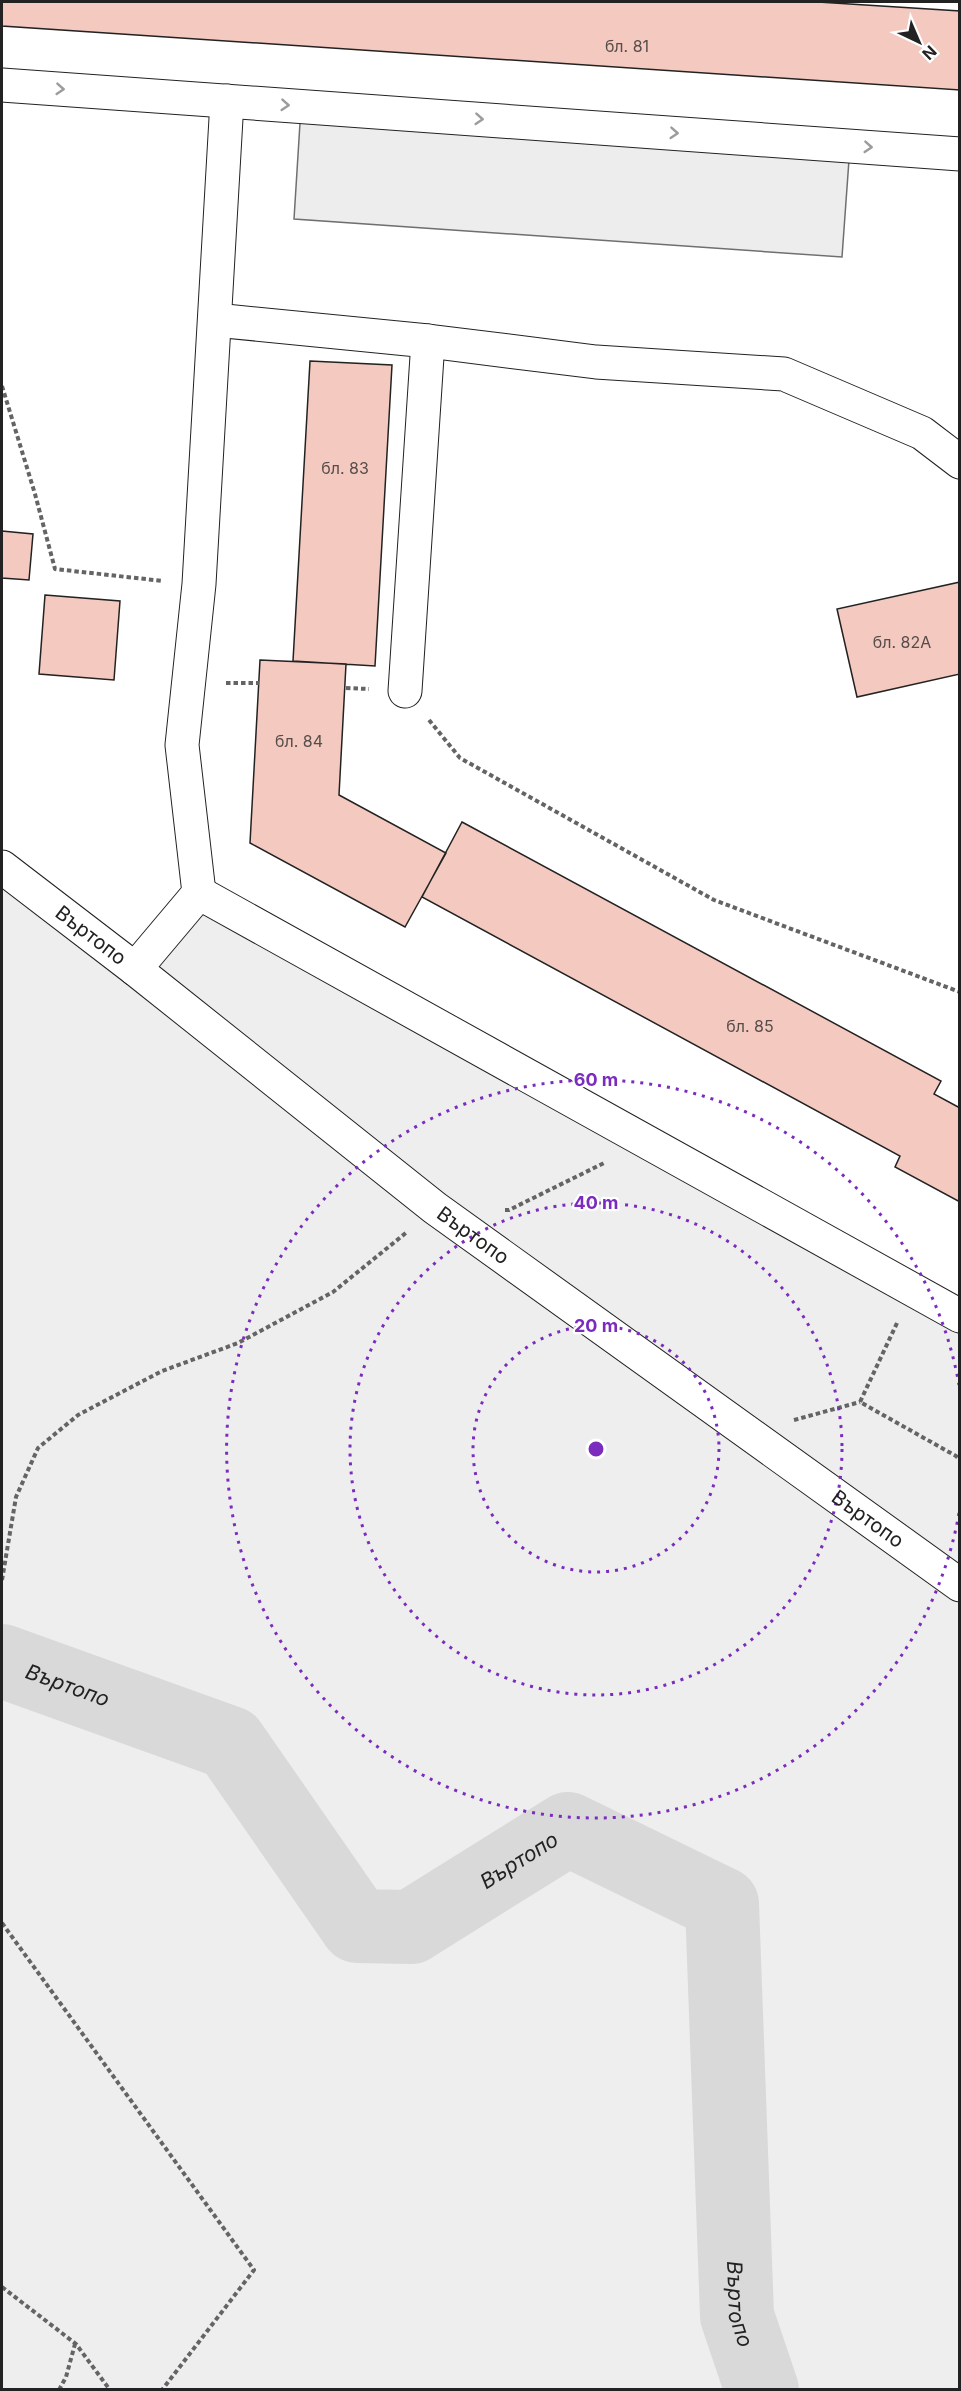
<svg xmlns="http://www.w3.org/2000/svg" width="961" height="2391" viewBox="0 0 961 2391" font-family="Inter,sans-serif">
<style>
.green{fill:#eee;stroke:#6f6f6f;stroke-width:1.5}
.parking{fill:#ededed;stroke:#6f6f6f;stroke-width:1.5}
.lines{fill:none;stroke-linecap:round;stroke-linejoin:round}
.river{stroke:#d9d9d9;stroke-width:74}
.building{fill:#f3c9c0;stroke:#222;stroke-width:1.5}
.minor-casing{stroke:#222;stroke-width:35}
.path{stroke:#646464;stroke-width:4;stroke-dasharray:4.5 3;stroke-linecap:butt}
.minor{stroke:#fff;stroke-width:33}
.oneway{stroke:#9c9c9c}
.ring{fill:none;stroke:#7b2cbf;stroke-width:3;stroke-dasharray:3 6}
.labels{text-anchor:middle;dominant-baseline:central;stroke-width:4.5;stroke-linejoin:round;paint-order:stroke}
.number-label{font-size:16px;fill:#564c4a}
.street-label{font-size:20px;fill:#222;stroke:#fff}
.water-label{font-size:21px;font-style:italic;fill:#222;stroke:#fff}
.centre{fill:#7b2cbf;stroke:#fff;stroke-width:3}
.ring-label{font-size:18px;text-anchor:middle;font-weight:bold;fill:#7b2cbf;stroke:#fff;stroke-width:4.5;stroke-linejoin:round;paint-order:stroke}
</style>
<rect width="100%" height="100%" fill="#fff"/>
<path class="green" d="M2,867L135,969L199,893L959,1316V2389H2Z"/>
<path class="parking" d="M301,107L850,146L842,257L294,219Z"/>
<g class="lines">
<path class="river" id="s1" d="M2,1661L230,1743L357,1926L411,1927L568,1829L722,1904L737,2316L762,2390"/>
</g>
<path class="building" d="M2,2H818L960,11V90L2,26Z
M310,361L392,365L375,666L293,661Z
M2,531L33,534L29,580L2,578Z
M960,582V674L857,697L837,609Z
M45,595L120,601L114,680L39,674Z
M260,660L346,664L339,795L446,853L405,927L250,843Z
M462,822L941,1081L934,1094L960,1108V1202L895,1167L900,1156L422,897Z"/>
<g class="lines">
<defs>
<g id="minor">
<path d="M2,85L960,154"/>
<path d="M215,320L428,341L405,691"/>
<path d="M428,341L596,362L784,374L922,433L960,462"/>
<path id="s2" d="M2,867L135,969L435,1208L960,1585"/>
<path d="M199,893L960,1316"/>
<path d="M135,969L199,893L182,745L199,584L227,101"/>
</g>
</defs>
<use href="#minor" class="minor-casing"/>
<path class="path" d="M2,386L35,494L55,569L163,581
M226,683H259
M346,688L369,689
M429,720L460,758L714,900L960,992
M505,1210H509L606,1162
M897,1323L860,1402L956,1456L960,1460
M794,1420L860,1402
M2,1580L16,1497L38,1448L78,1415L162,1371L238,1343L333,1292L407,1232
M2,1923L254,2270L162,2390
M2,2287L76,2344L110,2390
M59,2390L66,2377L75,2344"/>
<use href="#minor" class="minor"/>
</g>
<defs><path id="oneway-chevron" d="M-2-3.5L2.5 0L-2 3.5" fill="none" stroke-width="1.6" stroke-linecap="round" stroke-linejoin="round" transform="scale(1.5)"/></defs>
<g class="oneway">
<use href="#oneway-chevron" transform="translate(60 89) rotate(4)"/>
<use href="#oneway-chevron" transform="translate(285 105) rotate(4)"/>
<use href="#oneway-chevron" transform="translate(479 119) rotate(4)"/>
<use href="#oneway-chevron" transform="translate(674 133) rotate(4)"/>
<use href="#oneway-chevron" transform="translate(868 147) rotate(4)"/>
</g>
<g class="ring">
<circle cx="596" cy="1449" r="123"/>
<circle cx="596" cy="1449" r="246"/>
<path d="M959 1513A369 369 0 1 1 959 1385"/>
</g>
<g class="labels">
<g class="number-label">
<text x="627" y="46">бл. 81</text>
<text x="345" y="468">бл. 83</text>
<text x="902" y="642">бл. 82А</text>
<text x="299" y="741">бл. 84</text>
<text x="750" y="1026">бл. 85</text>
</g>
<g class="street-label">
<text stroke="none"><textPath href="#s2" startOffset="112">Въртопо</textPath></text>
<text stroke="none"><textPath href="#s2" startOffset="598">Въртопо</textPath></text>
<text stroke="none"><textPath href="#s2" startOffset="1084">Въртопо</textPath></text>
</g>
<g class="water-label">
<text stroke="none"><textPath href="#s1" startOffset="70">Въртопо</textPath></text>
<text stroke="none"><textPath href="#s1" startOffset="646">Въртопо</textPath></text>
<text stroke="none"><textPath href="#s1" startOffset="1276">Въртопо</textPath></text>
</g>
</g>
<circle cx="596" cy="1449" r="9" class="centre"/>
<g class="ring-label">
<text x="596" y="1086">60 m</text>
<text x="596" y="1209">40 m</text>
<text x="596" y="1332">20 m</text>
</g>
<rect width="961" height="2391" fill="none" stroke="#222222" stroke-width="6"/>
<g transform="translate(919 42) rotate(136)" stroke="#ffffff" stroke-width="4.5" paint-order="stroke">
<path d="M0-4.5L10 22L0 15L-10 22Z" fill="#222222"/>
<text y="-9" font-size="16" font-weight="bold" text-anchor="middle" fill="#222222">N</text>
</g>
</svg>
